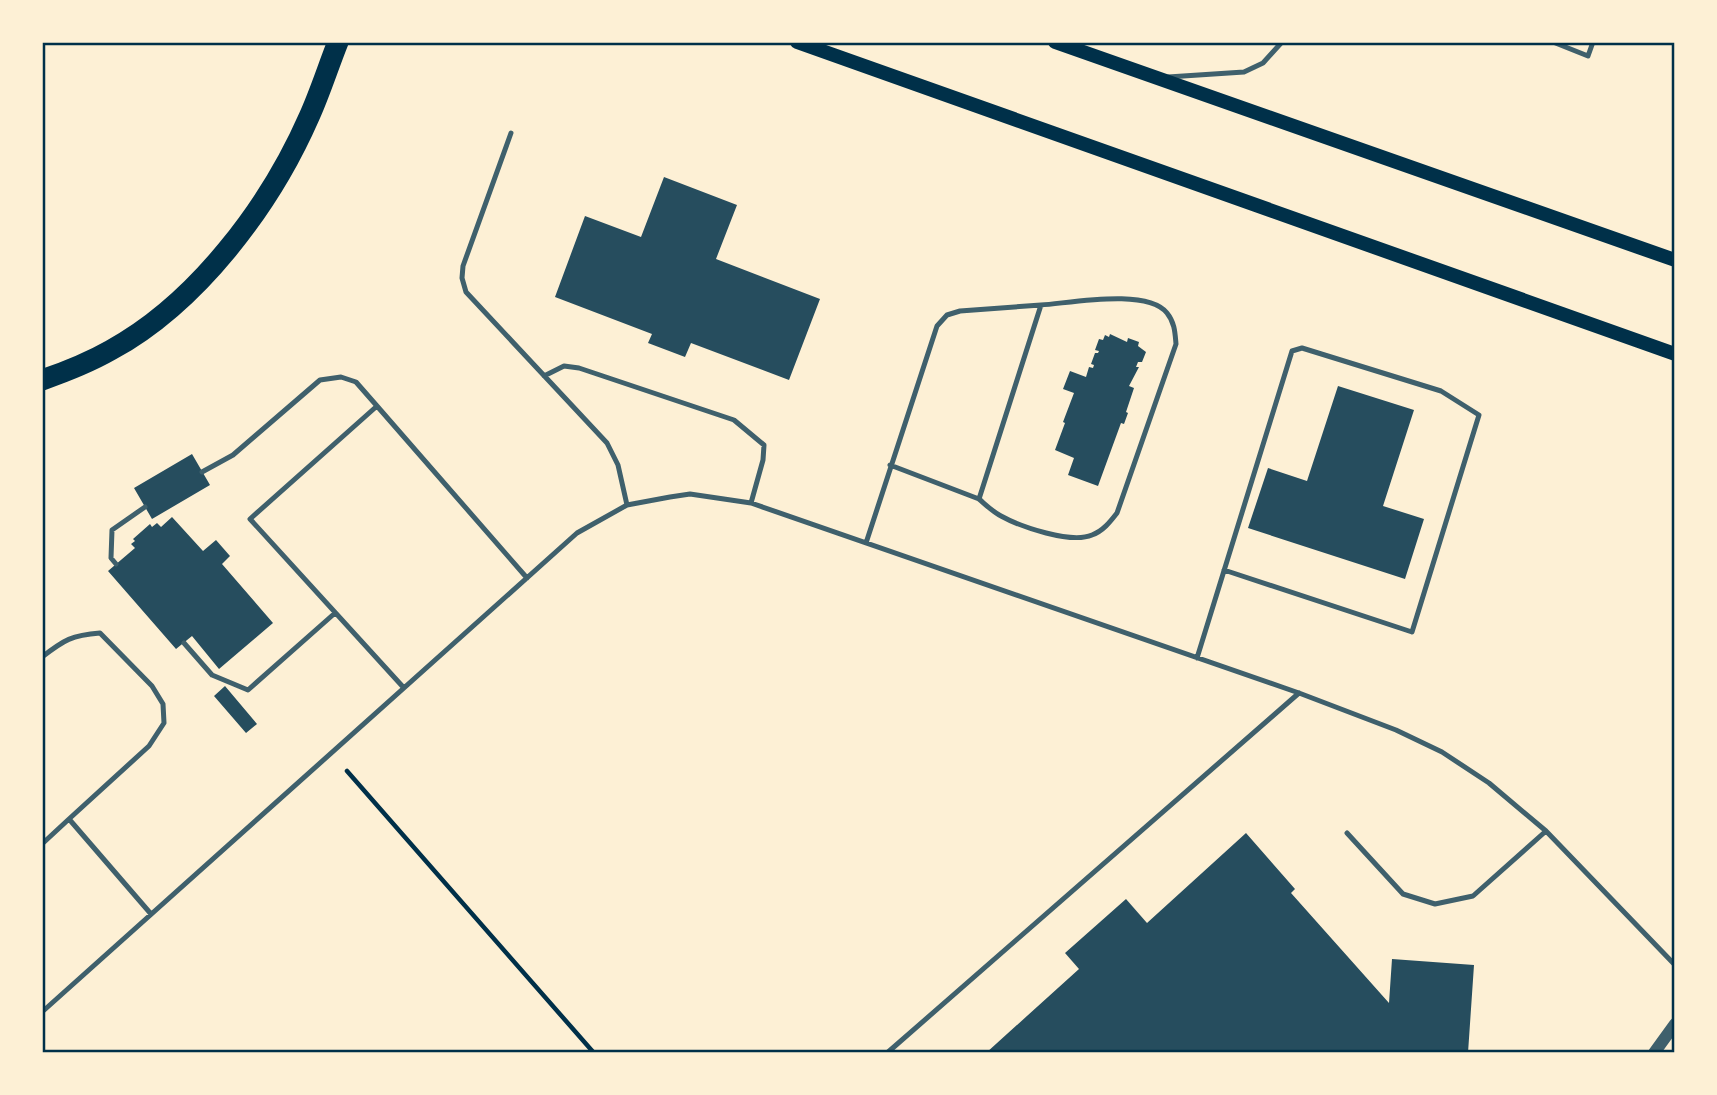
<svg xmlns="http://www.w3.org/2000/svg" width="1717" height="1095" viewBox="0 0 1717 1095" font-family="Signika,sans-serif">
<style>
.building{fill:#264d5e}
.lines{fill:none;stroke-linecap:round;stroke-linejoin:round}
.path{stroke:#003049;stroke-width:4.5}
.service{stroke:#3f606c;stroke-width:5}
.tertiary{stroke:#3f606c;stroke-width:12}
.secondary{stroke:#003049;stroke-width:14}
.motorway{stroke:#003049;stroke-width:21}
.neatline{fill:none;stroke:#003049;stroke-width:2.5}
</style>
<rect width="100%" height="100%" fill="#fdf0d5"/>
<path class="building" d="M664,177L737,205L716,259L820,299L789,380L691,343L685,357L648,343L652,334L555,297L585,216L641,237Z
M1110,334L1127,342L1128,338L1139,342L1138,346L1146,352L1142,362H1138L1136,367H1139L1129,386L1134,388L1126,412L1128,413L1124,424L1121,423L1098,486L1068,475L1074,458L1055,450L1065,423L1063,422L1074,393L1063,389L1070,371L1086,377L1089,367L1093,368L1094,365L1091,364L1095,353H1098L1099,351L1095,350L1099,339L1103,340L1105,335L1109,337Z
M1338,386L1414,410L1383,506L1424,519L1405,579L1248,528L1268,468L1307,481Z
M192,454L210,485L152,519L134,488Z
M172,517L203,551L216,540L230,556L222,564L273,623L219,669L192,636L176,649L108,571L135,548L131,544L135,541L133,539L150,524L152,527L157,523L161,527Z
M225,686L257,724L246,733L214,696Z
M1246,833L1295,889L1291,893L1389,1003L1392,959L1474,965L1468,1053H986L1079,969L1065,953L1126,899L1147,923Z"/>
<g class="lines">
<path class="path" d="M347,771L594,1053"/>
<path class="service" d="M1553,42L1588,56L1593,42
M1168,77L1244,72L1263,63L1282,42
M511,133L463,266L462,278L466,292L607,443L618,465L627,505
M544,376L564,366L579,368L734,420L764,445L763,460L751,503
M202,472L233,455L320,380L341,377L356,382L377,406
M979,499C986,505 993,512 1001,516C1021,527 1071,544 1092,535C1103,531 1110,522 1117,513L1176,344C1175,333 1175,323 1167,313C1147,288 1071,303 1041,305
M866,543L937,326L947,315L960,311L1041,305L979,499L890,465
M116,564L111,558L112,530L145,507
M184,643L212,675L248,690L335,613
M42,657C64,640 72,635 100,633L152,686L163,704L164,723L149,746L69,819L151,914
M1197,658L1292,351L1302,348L1441,391L1479,415L1412,632L1224,570
M404,688L250,519L377,406L527,578
M1347,833L1403,894L1435,904L1473,896L1546,831
M42,844L69,819
M42,1012L577,533L627,505L670,497L690,494L751,503L1299,693L1396,730L1442,752L1489,783L1546,831L1675,965
M887,1053L1299,693"/>
<path class="tertiary" d="M1654,1053L1675,1024"/>
<path class="secondary" d="M797,42L1675,354
M1055,42L1675,260"/>
<path class="motorway" d="M42,380C65,372 90,362 111,350C197,303 270,206 309,117C320,93 328,67 338,42"/>
</g>
<rect width="1717" height="1095" fill="none" stroke="#fdf0d5" stroke-width="88"/>
<rect x="44" y="44" width="1629" height="1007" class="neatline"/>
</svg>
